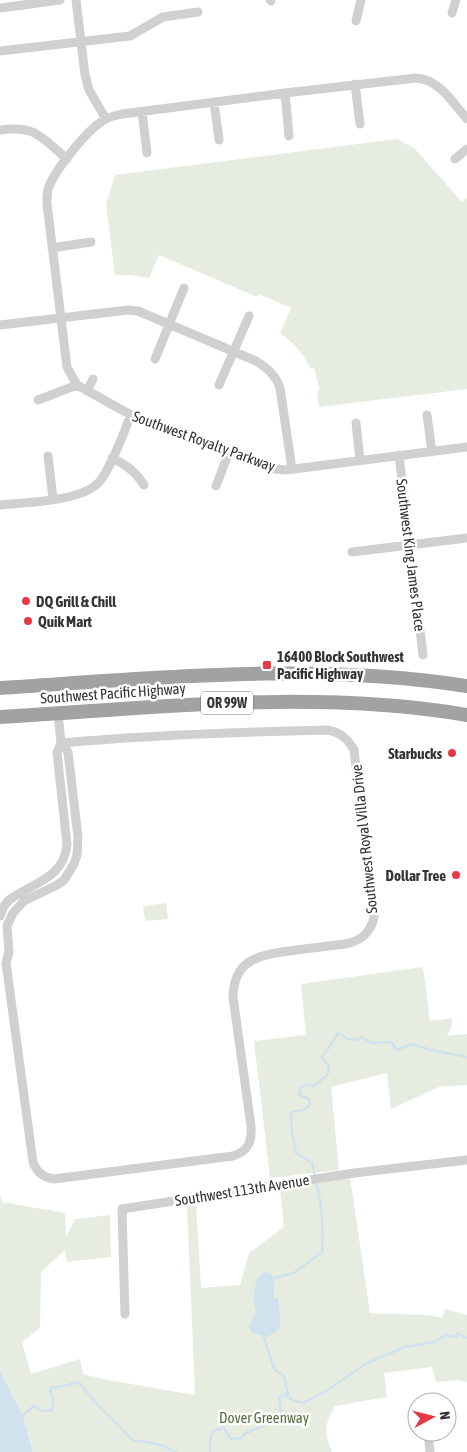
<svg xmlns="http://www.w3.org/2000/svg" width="467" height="1452" viewBox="0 0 467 1452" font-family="'Asap Condensed',sans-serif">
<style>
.green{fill:#e6ecdf}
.water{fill:#cfe2ee}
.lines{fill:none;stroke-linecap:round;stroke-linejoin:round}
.stream{stroke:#cfe2ee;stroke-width:2.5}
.minor{stroke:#d0d0d0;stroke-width:9}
.trunk{stroke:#a2a2a2;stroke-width:14}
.poi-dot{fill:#e63946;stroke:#fff;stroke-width:2}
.labels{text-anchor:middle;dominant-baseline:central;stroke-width:5;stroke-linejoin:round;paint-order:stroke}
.shield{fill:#fff;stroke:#707070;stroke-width:1}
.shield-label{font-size:14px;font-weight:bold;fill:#333}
.street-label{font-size:15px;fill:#333;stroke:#fff}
.poi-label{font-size:15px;font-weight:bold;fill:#333;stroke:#fff;text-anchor:start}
.park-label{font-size:15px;fill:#56703f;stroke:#fff}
</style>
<rect width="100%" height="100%" fill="#fff"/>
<path class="green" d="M397,139L415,149L462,202L467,197V389L319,407L317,390H320L314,368L311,369C304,354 294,343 280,333L291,308L259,294L257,297L159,255L149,278L131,275H115L106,205L115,175Z
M166,903L168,919L145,921L143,906Z
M423,967L430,1021L452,1018V1025L447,1036L467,1034V1085L439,1087L391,1109L387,1073L331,1087L339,1170L270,1178L254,1041L306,1035L301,984Z
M350,1177L370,1313L429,1315L442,1318L445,1309L467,1315V1382L456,1380L436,1382L432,1367L384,1373L387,1397L335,1406C324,1426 324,1431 332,1452H33L23,1416L0,1370V1193L2,1202L65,1213L66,1237L75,1219L110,1215L111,1257L67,1262L65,1250L41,1272L40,1328L22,1342L31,1374L80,1359L83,1374L108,1380L195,1395L187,1204L196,1201L201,1288L240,1285L249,1253L284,1227L280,1190Z"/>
<path class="water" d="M264,1272L271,1273L275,1283L273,1297L278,1299L280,1314V1328L268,1337L252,1333L249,1327L256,1312L253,1298L256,1282L258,1277Z
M0,1370L23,1416L33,1452H0Z"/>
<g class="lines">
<path class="stream" d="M315,1176L312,1163L296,1153L292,1132L291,1112L303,1110L310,1105L309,1099L299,1095L300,1088L305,1085L314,1086L326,1076L329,1071L328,1065L322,1058L338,1033L348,1039L356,1040L361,1037L372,1043L391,1042L397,1050L412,1044L431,1050L467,1057
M273,1279L274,1278L294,1273L322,1252C324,1227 322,1206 316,1181
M285,1394L292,1400L303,1403L326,1391L367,1363L405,1347L434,1342L446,1335L456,1337L457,1333L467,1338
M22,1416L34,1406L42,1411L52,1410L53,1399L50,1388L64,1386L79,1382C94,1404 115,1421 133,1441C150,1441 162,1444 176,1452
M210,1452V1441L213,1431L224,1428L231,1439L241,1438L246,1433L282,1418L279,1397L288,1394L284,1376L274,1369L263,1334"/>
<path class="minor" d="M76,0L85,75L89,90L106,119
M270,0L271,1
M0,8L60,0
M452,13L456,0
M356,21L361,0
M0,51L130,36L163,17L198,12
M355,84L360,124
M285,93L289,136
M214,102L219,140
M142,112L147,153
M467,119C453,103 439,79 416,78L285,93L122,114C115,116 107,117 101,122C85,133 54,171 48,189C47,194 47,199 47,204L67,367L77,385L131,415L275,469L286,470L467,447
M0,130C36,125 41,137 67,159
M455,159L467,149
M52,248L91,242
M0,325L128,310L138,311L256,361C267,368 275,374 280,388L292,469
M155,359L184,288
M219,385L249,316
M87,391L93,379
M38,400L77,385
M427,415L432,452
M356,423L360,460
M399,455L423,655
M48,456L53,499
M112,458C126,465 135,471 144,485
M216,486L229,452
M0,505C26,502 83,502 100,481C112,466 123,434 131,415
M352,552L467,538
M327,730C340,732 347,738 354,750L374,918C370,933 361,941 345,944C329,946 312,948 296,950C263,955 234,956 233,997L251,1126C252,1141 249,1151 233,1156L54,1179C42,1177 37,1172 33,1162L6,963L9,952L7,926L13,913L24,901L57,885L64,880L74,864L77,855L78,837L68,752L61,743C149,735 238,732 327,730Z
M0,916L4,906L9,900C34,882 63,879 67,845L57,752L61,743L58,713
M125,1314L122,1209L354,1173L467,1160
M428,1432L430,1452"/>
<path class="trunk" d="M0,688C156,678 312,662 467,686
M0,717C155,708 312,689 467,715"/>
</g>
<g class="poi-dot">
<circle cx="26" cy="601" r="5"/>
<circle cx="28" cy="621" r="5"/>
<rect x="262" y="660" width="10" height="10" rx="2.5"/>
<circle cx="452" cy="753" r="5"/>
<circle cx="456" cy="875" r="5"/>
</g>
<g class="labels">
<rect class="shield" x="201" y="691.5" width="52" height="23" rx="4"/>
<g class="shield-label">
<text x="227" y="703">OR 99W</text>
</g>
<g class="street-label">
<text transform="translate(204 441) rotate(20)">Southwest Royalty Parkway</text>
<text transform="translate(411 555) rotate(83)">Southwest King James Place</text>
<text transform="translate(113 693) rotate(-4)">Southwest Pacific Highway</text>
<text transform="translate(364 839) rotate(-96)">Southwest Royal Villa Drive</text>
<text transform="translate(242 1190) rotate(-9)">Southwest 113th Avenue</text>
</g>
<g class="poi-label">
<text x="36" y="601">DQ Grill &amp; Chill</text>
<text x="38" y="621">Quik Mart</text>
<text x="277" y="656">16400 Block Southwest<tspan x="277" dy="17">Pacific Highway</tspan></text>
<text x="442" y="753" text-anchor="end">Starbucks</text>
<text x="446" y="875" text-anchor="end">Dollar Tree</text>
</g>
<g class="park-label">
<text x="264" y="1417">Dover Greenway</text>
</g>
</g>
<g transform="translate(432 1417) rotate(83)"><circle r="24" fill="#ffffff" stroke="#adadad"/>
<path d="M0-4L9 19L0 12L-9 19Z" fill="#e63946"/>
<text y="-8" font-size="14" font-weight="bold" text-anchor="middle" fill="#333333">N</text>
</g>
</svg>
